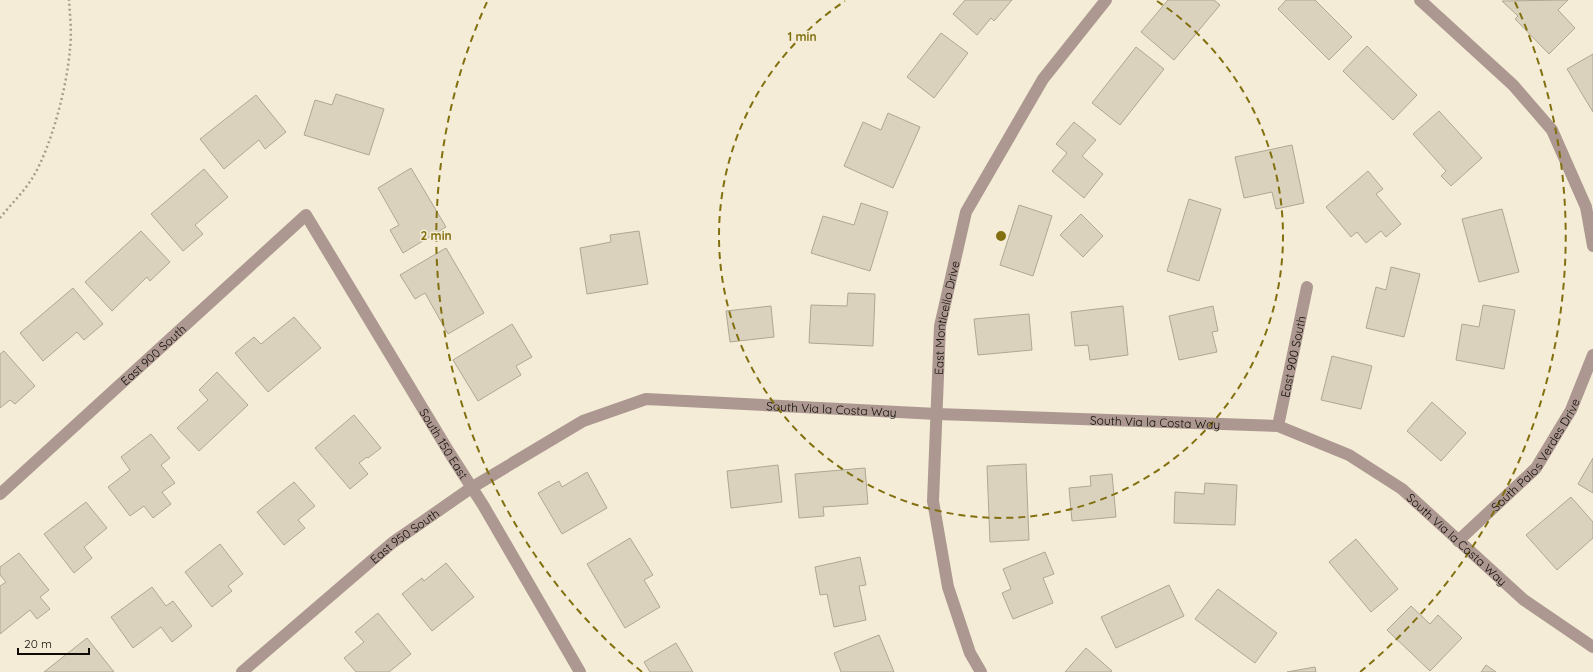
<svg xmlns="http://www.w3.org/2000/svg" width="1593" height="672" viewBox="0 0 1593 672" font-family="Quicksand,sans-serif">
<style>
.building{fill:#dad2bd;stroke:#afa792}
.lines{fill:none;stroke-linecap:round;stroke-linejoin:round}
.path{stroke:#a49d8d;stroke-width:2.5;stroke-dasharray:2 3;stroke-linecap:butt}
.street{stroke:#ac9891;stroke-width:12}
.ring{fill:none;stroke:#827010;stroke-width:2;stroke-dasharray:7 5}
.labels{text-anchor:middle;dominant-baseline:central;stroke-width:3;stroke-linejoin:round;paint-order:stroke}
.street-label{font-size:12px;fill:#0e0b05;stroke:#f4ecd6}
.centre{fill:#827010;stroke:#f4ecd6;stroke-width:2}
.ring-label{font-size:12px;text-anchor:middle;font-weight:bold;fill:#827010;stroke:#f4ecd6;stroke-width:3;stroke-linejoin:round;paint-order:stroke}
</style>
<rect width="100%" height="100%" fill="#f4ecd6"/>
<path class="building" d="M965,0H1012L994,21L991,18L977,35L953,14Z
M1168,0H1214L1220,5L1174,60L1141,32Z
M1286,0H1315L1352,37L1329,60L1278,9Z
M1568,0L1558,10L1575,28L1549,54L1515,19L1518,16L1502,1Z
M941,33L968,53L934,98L907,77Z
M1367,46L1417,95L1393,120L1343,71Z
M1136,47L1164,69L1120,125L1092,103Z
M1593,54V112L1567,69Z
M336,94L384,109L369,155L304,135L315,100L332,105Z
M256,95L286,132L265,149L259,140L224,169L200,139Z
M1439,111L1482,158L1451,186L1441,176L1446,171L1413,134Z
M888,113L920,127L893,188L844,166L863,122L881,130Z
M1074,122L1096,140L1082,156L1103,174L1084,198L1052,171L1067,153L1056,144Z
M1292,145L1304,203L1276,209L1272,192L1244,198L1235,157Z
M411,168L446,227L403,253L390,230L399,225L378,188Z
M204,169L228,197L195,225L203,234L183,251L151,214Z
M1368,171L1383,189L1376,194L1401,224L1386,237L1381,231L1366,243L1357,232L1351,237L1326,207Z
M1189,199L1221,209L1199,281L1167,271Z
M861,203L888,212L870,271L811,253L823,216L854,225Z
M1019,205L1052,216L1033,276L1000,265Z
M1502,209L1519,272L1479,282L1462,219Z
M1081,214L1103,236L1083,257L1060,235Z
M141,231L170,262L150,281L147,277L112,311L85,282Z
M639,231L648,284L587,294L580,248L611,242L610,235Z
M446,248L484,313L448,334L425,293L415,299L400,275Z
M1391,267L1420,274L1404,337L1366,328L1376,287L1386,290Z
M73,288L103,324L84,340L77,332L43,361L20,333Z
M848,293L875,294L873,346L809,343L811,305L847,306Z
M1483,305L1515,310L1504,369L1456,360L1462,324L1479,327Z
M771,306L774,337L730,342L726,311Z
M1123,306L1128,355L1090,360L1088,345L1075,346L1071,312Z
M1213,306L1218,331L1212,332L1217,352L1179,360L1169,316Z
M1029,314L1032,350L978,355L974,319Z
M294,317L321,348L268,392L235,353L254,337L261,344Z
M512,324L532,357L516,366L521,375L478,401L453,360Z
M4,351L35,386L15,404L10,400L0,408V354Z
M1332,356L1372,366L1361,409L1321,400Z
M217,372L248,405L199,451L177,428L208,400L199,390Z
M1432,402L1466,433L1441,461L1407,431Z
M354,415L381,448L368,458L367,457L359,463L368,474L350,489L315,448Z
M151,434L170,458L161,465L175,483L162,492L171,504L153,518L144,506L130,516L108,487L130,470L121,457Z
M1593,458V493L1578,484Z
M1026,464L1029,540L990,542L987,466Z
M778,465L782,502L731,508L727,471Z
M865,468L868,504L823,507L824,516L799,518L795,474Z
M587,472L607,508L562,534L538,493L559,481L562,487Z
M1112,474L1116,517L1072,521L1069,488L1091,486L1090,476Z
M294,482L315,506L298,520L305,528L284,545L257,512Z
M1205,483L1237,485L1235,525L1174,523L1175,492L1204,494Z
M1571,497L1593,522V538L1557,570L1526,535Z
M86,502L107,528L84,547L92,558L74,573L44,534Z
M630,538L653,575L644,580L660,607L625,628L587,564Z
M1356,539L1398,589L1371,612L1329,562Z
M220,544L243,574L228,586L232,591L212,607L185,572Z
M1045,552L1054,574L1043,578L1053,603L1013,619L1002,593L1011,589L1003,569Z
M19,553L49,590L40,597L50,609L37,619L30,610L0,634V586L6,582L0,575V567Z
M860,557L866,585L859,586L866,620L834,627L827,594L820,595L815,567Z
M446,563L474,597L432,631L402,594L422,578L424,581Z
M1169,585L1184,616L1116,648L1101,617Z
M152,587L166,606L173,601L192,626L172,642L161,627L133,648L111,617Z
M1218,589L1277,633L1255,663L1195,619Z
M1411,606L1430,624L1438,615L1462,638L1430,671L1387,630Z
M378,613L411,654L389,672H356L344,658L364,642L355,632Z
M879,635L894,672H841L834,653Z
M87,638L114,672H44Z
M676,643L693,672H650L644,662Z
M1086,648L1112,671L1111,672H1065Z
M1486,665L1496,672H1481Z
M1315,667L1316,672H1287Z"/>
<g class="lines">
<path class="path" d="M0,218C10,205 24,192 33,177C52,145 67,86 70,49C72,33 70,16 69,0"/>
<g class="street">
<path d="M1420,0L1513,85L1552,130L1586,207L1593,246"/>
<path id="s1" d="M1278,426L1307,287"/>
<path id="s2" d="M0,494L306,215L449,452L483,505L580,672"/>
<path id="s3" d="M1458,541L1536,468L1571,410L1593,355"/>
<path id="s4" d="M242,672L392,543L471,488L583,421L646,399L937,414L1278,426L1349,455L1402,489L1524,600L1593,647"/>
<path id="s5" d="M981,672L970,653L948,587L933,501L940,326L966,212L1043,79L1106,0"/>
</g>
</g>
<g class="ring">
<path d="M1157 1A282 282 0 1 1 845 1"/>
<path d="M642 672A565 565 0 0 1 487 2M1515 2A565 565 0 0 1 1360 672"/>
</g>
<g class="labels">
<g class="street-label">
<text stroke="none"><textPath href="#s5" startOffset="363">East Monticello Drive</textPath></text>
<text stroke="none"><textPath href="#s2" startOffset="207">East 900 South</textPath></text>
<text stroke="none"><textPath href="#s1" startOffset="71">East 900 South</textPath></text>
<text stroke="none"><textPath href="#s4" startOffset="677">South Via la Costa Way</textPath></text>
<text stroke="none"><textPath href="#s4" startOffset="1001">South Via la Costa Way</textPath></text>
<text stroke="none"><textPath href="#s2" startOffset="681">South 150 East</textPath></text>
<text stroke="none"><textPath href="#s3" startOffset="117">South Palos Verdes Drive</textPath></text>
<text stroke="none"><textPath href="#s4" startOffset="212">East 950 South</textPath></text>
<text stroke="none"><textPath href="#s4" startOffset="1338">South Via la Costa Way</textPath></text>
</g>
</g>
<circle cx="1001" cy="236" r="6" class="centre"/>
<g class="ring-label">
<text x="802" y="41">1 min</text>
<text x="436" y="240">2 min</text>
</g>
<path d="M18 648v6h71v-6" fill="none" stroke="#0e0b05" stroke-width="2"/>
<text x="24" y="648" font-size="12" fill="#0e0b05" stroke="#f4ecd6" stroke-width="3" paint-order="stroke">20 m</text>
</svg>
